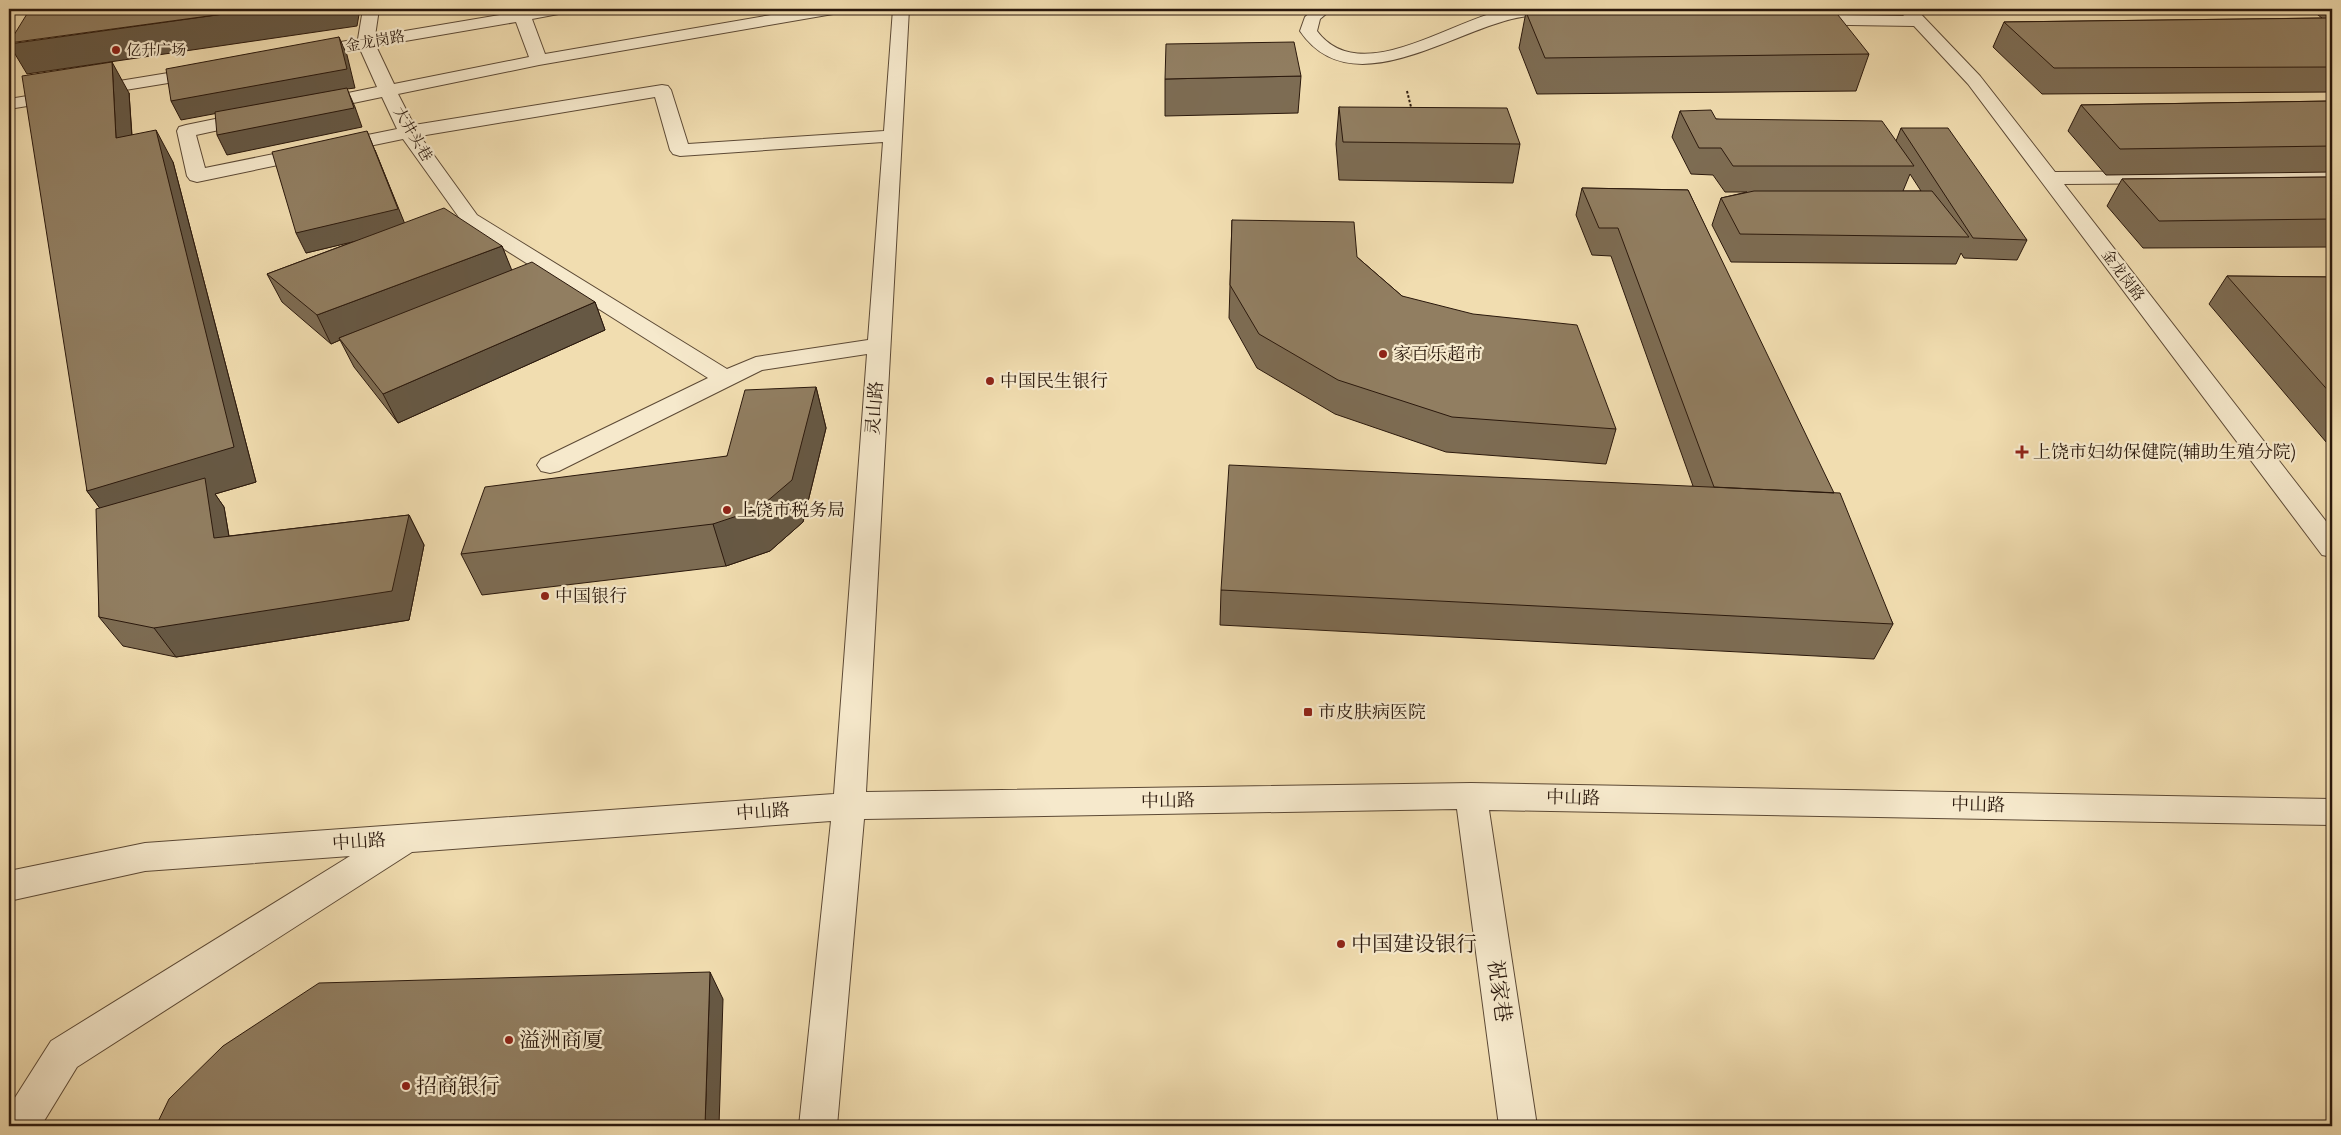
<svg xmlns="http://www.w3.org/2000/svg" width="2341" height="1135" viewBox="0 0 2341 1135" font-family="Cardo,'Noto Serif SC',serif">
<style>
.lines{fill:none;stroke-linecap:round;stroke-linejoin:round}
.minor-casing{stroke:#5c4935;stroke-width:2}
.path{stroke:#2a180c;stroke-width:2;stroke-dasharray:2.5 2;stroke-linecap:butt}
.minor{fill:#f6e9cc;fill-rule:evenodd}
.wall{fill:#7d6c53;stroke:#2a180c;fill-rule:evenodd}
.shaded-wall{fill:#665844;stroke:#2a180c}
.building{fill:#917e61;stroke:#2a180c}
.poi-dot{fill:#8f2418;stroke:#f6e9cc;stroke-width:2}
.labels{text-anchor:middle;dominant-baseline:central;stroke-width:4.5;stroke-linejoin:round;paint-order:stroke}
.far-street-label{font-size:15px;fill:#2a180c;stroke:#f6e9cc}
.far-poi-label{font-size:15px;fill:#2a180c;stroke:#f6e9cc;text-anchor:start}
.poi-label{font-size:18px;fill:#2a180c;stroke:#f6e9cc;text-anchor:start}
.street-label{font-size:18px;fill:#2a180c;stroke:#f6e9cc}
.near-poi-label{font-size:21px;fill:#2a180c;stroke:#f6e9cc;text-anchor:start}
.near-street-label{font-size:21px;fill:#2a180c;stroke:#f6e9cc}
</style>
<rect width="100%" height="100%" fill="#f1ddb0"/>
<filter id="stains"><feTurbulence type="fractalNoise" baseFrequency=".004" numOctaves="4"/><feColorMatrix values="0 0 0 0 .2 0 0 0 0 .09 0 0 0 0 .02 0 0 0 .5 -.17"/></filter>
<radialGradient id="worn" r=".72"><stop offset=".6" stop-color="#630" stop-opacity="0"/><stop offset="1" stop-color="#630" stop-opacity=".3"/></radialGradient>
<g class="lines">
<defs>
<path id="minor" d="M363,9H379L375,36L535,9H571L569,12L532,19L545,54L806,9H841L839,12L833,14L539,65L398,94L414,125L662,85L668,86L671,90L688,144L884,131L893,9H909L866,792L1471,783L2332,799V825L1489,810L1537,1126H1499L1457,809L864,819L837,1126H799L831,821L412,852L77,1067L41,1126H9V1107L51,1041L350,856L145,871L9,901V871L145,843L834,794L867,354L762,370L559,471L550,473L541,471L537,465L541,459L708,378L463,223L403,139L197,182L190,180L187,176L177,131L179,127L186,125L254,111L261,113L263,117L261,121L196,135L205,168L397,129L382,97L315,111L309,109L306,105L309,101L377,87L360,49L306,58L300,57L297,53L300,49L306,48L358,39ZM516,22L529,57L394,84L376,46ZM655,97L670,150L673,154L680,156L883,142L868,340L756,357L727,369L477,215L420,136Z
M1314,9H1332L1320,19L1317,31C1362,91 1458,14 1512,9C1533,7 1555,9 1577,9C1606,9 1636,7 1664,9L1662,12C1618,23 1573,11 1529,16C1461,23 1354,110 1300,31L1305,17Z
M1721,9H1755L1785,14L1904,16L1899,9H1916L1980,76L2055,172L2332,170V182L2064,184L2332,529V557L2322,555L1968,84L1914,26L1785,24L1729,14L1723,12Z
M205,67L211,68L214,72L211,76L9,109V99Z"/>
</defs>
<use href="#minor" class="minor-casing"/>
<path class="path" d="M1407,91L1412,111"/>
<use href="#minor" class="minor"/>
</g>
<path class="wall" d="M2310,9H2332V92L2042,94L1993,47L2004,22L2322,18Z
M1526,12L1869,54L1856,91L1537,94L1519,48Z
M1301,76L1298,113L1165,116V79Z
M129,93L132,135L173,162L256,482L215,494L224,507L229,536L409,515L424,545L409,620L176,657L123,646L99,617L100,508L87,491Z
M2332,101V172L2106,175L2068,131L2081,105Z
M1339,107L1520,144L1513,183L1339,180L1336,144Z
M1680,111L1716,119L1896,141L1901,128L2027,240L2017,260L1964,258L1961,253L1956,264L1731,262L1712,225L1721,198L1747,192H1725L1713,175L1691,174L1672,137ZM1910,174L1921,191H1903Z
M375,150L404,223L502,246L511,270L595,302L605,330L398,423L354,367L340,340L331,344L282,302L267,274L355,241L306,253Z
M2332,177V247L2143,248L2107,206L2122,179Z
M1582,188L1688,190L1893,624L1874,659L1220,625L1221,590L1693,486L1611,256L1592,255L1576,215Z
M1232,220L1357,257L1402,296L1616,429L1606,464L1446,452L1335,414L1257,368L1229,318Z
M2227,276L2332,277V449L2209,304Z
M816,387L826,428L803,522L770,551L726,566L482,595L461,554L727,456Z"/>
<path class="shaded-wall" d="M260,9H360L357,26L27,74L9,44Z
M339,37L347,55L355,88L347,89L355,107L362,127L227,155L217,135L347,89L181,120L171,101Z
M112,62L129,93L134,170L116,138Z
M156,130L173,162L256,482L215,494L224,507L234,567L214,538L113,526L87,491Z
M367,131L407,229L306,253L296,233Z
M502,246L513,273L339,338L340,340L331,344L317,315Z
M595,302L605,330L398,423L383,394Z
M816,387L826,428L803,522L770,551L726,566L713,524Z
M409,515L424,545L409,620L176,657L154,628Z
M710,972L723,999L719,1126H705Z"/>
<path class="building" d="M30,9H260L9,43Z
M1834,10L1869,54L1545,58L1526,12Z
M2327,18L2332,22V67L2054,68L2004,22Z
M339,37L347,69L171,101L166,69Z
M1294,42L1301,76L1165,79L1166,44Z
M112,62L116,138L156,130L234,447L87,491L22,76Z
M347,88L354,108L217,135L215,112Z
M2332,101V146L2120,149L2081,105Z
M1339,107L1507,108L1520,144L1343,142Z
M1711,110L1716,119L1882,121L1914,166H1733L1721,148H1699L1680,111Z
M1901,128H1948L2027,240L1973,238Z
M367,131L398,209L296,233L272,152Z
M2332,177V219L2159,221L2122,179Z
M1582,188L1688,190L1834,493L1714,487L1618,228H1599Z
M1754,191H1932L1969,237L1740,234L1721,198Z
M444,208L502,246L317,315L267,274Z
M1232,220L1354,222L1357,257L1402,296L1473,314L1577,325L1616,429L1452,417L1338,380L1259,334L1230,285Z
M532,262L595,302L383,394L339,338Z
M2227,276L2332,277V395Z
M816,387L792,480L758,509L713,524L461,554L485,487L727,456L745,390Z
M1229,465L1840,493L1893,624L1221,590Z
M205,478L214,538L409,515L392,591L154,628L99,617L96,509Z
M710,972L705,1126H156L169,1099L223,1046L319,983Z"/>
<g class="poi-dot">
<circle cx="116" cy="50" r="5"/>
<circle cx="1383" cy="354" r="5"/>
<circle cx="990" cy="381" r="5"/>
<path d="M2019.5 444.5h5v5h5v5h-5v5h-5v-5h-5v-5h5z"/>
<circle cx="727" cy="510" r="5"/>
<circle cx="545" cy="596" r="5"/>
<rect x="1303" y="707" width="10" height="10" rx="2.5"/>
<circle cx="1341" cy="944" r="5"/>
<circle cx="509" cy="1040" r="5"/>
<circle cx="406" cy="1086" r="5"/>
</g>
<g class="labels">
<g class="far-street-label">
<text transform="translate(375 41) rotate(-10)">金龙岗路</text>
<text transform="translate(413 134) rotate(59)">大井头巷</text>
<text transform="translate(2123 275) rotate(53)">金龙岗路</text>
</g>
<g class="far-poi-label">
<text x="126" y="50">亿升广场</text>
</g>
<g class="poi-label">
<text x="1393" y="354">家百乐超市</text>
<text x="1000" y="381">中国民生银行</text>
<text x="2033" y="452">上饶市妇幼保健院(辅助生殖分院)</text>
<text x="737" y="510">上饶市税务局</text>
<text x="555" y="596">中国银行</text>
<text x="1318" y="712">市皮肤病医院</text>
</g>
<g class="street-label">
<text transform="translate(875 408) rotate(-86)">灵山路</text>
<text transform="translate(1573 798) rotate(1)">中山路</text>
<text transform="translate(1168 801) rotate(-1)">中山路</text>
<text transform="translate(1978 805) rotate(1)">中山路</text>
<text transform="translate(763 812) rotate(-4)">中山路</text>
<text transform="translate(359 842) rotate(-4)">中山路</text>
</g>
<g class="near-poi-label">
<text x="1351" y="944">中国建设银行</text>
<text x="519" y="1040">溢洲商厦</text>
<text x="416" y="1086">招商银行</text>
</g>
<g class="near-street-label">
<text transform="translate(1499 991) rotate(82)">祝家巷</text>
</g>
</g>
<rect width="2341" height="1135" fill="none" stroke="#f1ddb0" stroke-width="30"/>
<rect x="10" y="10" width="2321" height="1115" fill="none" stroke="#2a180c" stroke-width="2.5"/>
<rect x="15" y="15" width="2311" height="1105" fill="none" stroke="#2a180c"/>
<rect width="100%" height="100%" filter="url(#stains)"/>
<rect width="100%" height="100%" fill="url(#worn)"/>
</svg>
